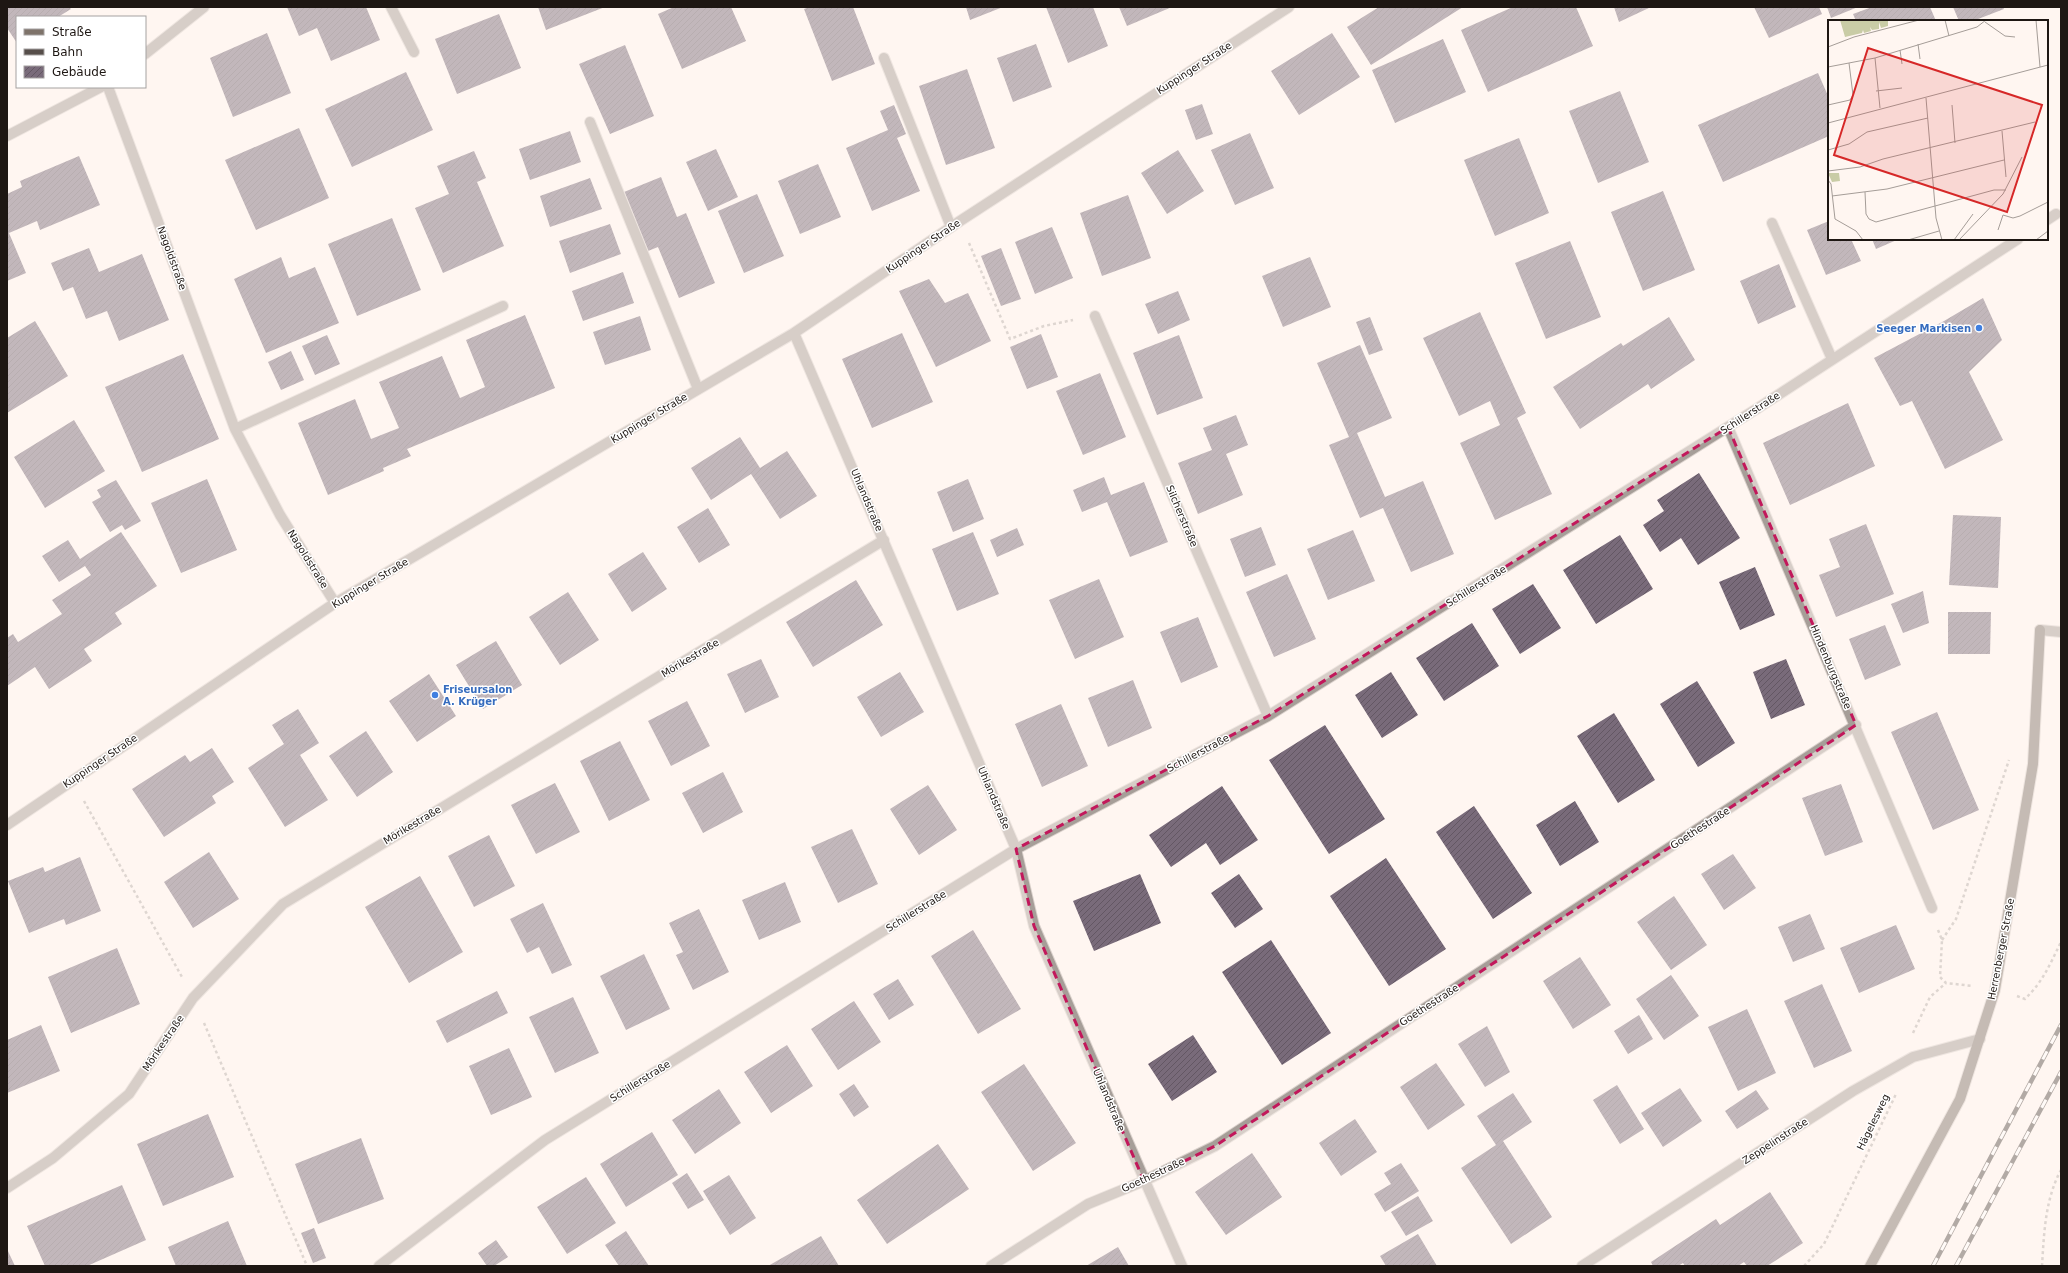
<svg xmlns="http://www.w3.org/2000/svg" width="2068" height="1273" viewBox="0 0 2068 1273" font-family="'DejaVu Sans',sans-serif">
<style>
.building{fill:url(#building-hatch)}
.lines{fill:none;stroke-linecap:round;stroke-linejoin:round}
.lane-casing{stroke:#dbd2cd;stroke-width:12}
.street-casing{stroke:#dbd2cd;stroke-width:12}
.secondary-casing{stroke:#dbd2cd;stroke-width:12}
.path{stroke:#b7afaa;stroke-width:2.5;stroke-dasharray:3 3;stroke-linecap:butt}
.lane{stroke:#a69e98;stroke-width:10}
.street{stroke:#a69e98;stroke-width:10}
.secondary{stroke:#7e736a;stroke-width:10}
.rail-casing{stroke:#564e4a;stroke-width:4.5}
.rail{stroke:#fff;stroke-width:3;stroke-dasharray:9;stroke-linecap:butt}
.marked{fill:none;stroke:#c2185b;stroke-width:3;stroke-dasharray:8 5;stroke-linejoin:round}
.shop-dot{fill:#3f7fe0;stroke:#fff;stroke-width:1.5}
.labels{text-anchor:middle;dominant-baseline:central;stroke-width:3;stroke-linejoin:round;paint-order:stroke}
.street-label{font-size:10px;fill:#1e1713;stroke:#fff}
.shop-label{font-size:10px;font-weight:bold;fill:#366cbe;stroke:#fff;text-anchor:end}
.inset-road{fill:none;stroke:#a59d98;stroke-width:1}
.view{fill:#d62828;fill-opacity:0.15;stroke:#d62828;stroke-width:2}
.inset-edge{fill:none;stroke:#1e1713;stroke-width:2}
</style>
<defs>
<pattern id="building-hatch" width="6" height="6" patternUnits="userSpaceOnUse"><rect width="6" height="6" fill="#796b7a"/><path d="M-1 1l2-2M0 6l6-6M5 7l2-2" fill="none" stroke="#635763"/></pattern>
</defs>
<rect width="100%" height="100%" fill="#fff6f1"/>
<path class="building" d="M7,7H69L71,9L58,17H17V43L7,28Z
M287,7H366L380,40L331,61L317,28L299,36Z
M538,7H605L546,30Z
M674,7H731L746,41L682,69L658,14Z
M809,7H853L875,64L832,81L804,9Z
M966,7H1003L970,20Z
M1046,7H1093L1108,46L1068,63Z
M1119,7H1172L1127,26Z
M1379,7H1463L1371,65L1347,27Z
M1513,7H1576L1593,46L1488,92L1461,30Z
M1614,7H1651L1619,22Z
M1754,7H1819L1822,14L1769,38Z
M1827,7H1858L1831,18Z
M1872,7H1930L1936,21H1856L1853,14Z
M1953,7H2003L2004,9L1973,21H1959Z
M499,14L521,68L457,94L435,39Z
M267,33L291,93L233,117L210,58Z
M1332,33L1360,77L1299,115L1271,71Z
M1443,39L1466,92L1395,123L1372,70Z
M1036,44L1052,87L1013,102L997,58Z
M625,45L654,116L610,134L579,64Z
M967,69L995,148L946,165L919,86Z
M406,72L433,130L352,167L325,109Z
M1818,73L1829,98V136L1723,182L1698,125Z
M1620,91L1649,162L1598,183L1569,111Z
M1202,104L1213,134L1196,140L1185,110Z
M894,105L906,134L897,138L920,191L872,211L846,148L888,130L880,111Z
M299,128L329,198L256,230L225,160Z
M570,131L581,162L530,180L519,149Z
M1250,133L1274,188L1235,205L1211,150Z
M1519,138L1549,213L1495,236L1464,160Z
M716,149L738,197L708,211L686,162Z
M1178,150L1204,191L1167,214L1141,173Z
M474,151L486,178L477,182L504,246L443,273L415,208L449,194L437,166Z
M79,156L100,205L40,230L37,221L9,233L26,273L7,281V194L22,187L20,181Z
M818,164L841,217L800,234L778,181Z
M661,177L677,217L686,213L715,283L679,298L658,247L648,251L624,192Z
M590,178L602,209L550,227L540,196Z
M1663,191L1695,270L1643,291L1611,212Z
M757,194L784,256L744,273L718,211Z
M1128,195L1151,258L1102,276L1080,213Z
M392,218L421,290L357,316L328,244Z
M1829,221V239H1851L1861,261L1826,275L1807,230Z
M610,224L621,254L570,273L559,241Z
M1052,227L1073,278L1035,294L1015,242Z
M1872,239H1899L1876,249Z
M1570,241L1601,317L1546,339L1515,263Z
M89,248L99,272L142,254L169,320L119,341L107,311L86,319L73,287L63,291L51,263Z
M1001,248L1021,299L1001,306L981,256Z
M281,257L289,278L315,267L339,323L266,353L234,279Z
M1310,257L1331,307L1283,327L1262,276Z
M1779,264L1796,307L1758,324L1740,281Z
M623,272L634,303L583,321L572,291Z
M929,279L945,303L968,293L991,341L936,367L899,291Z
M1178,291L1190,320L1158,334L1145,304Z
M1983,298L2002,340L1969,372L2003,440L1945,469L1912,401L1900,406L1874,358L1944,321Z
M1480,312L1526,413L1517,418L1552,494L1495,520L1460,443L1500,425L1490,401L1459,416L1423,338Z
M525,315L555,388L407,449L411,456L383,468L384,471L328,495L298,423L355,399L371,439L399,428L379,382L442,356L460,398L485,387L466,340Z
M640,316L651,350L605,365L593,332Z
M1370,317L1383,350L1369,355L1356,322Z
M1669,317L1695,360L1651,389L1648,384L1580,429L1553,387L1621,343L1623,346Z
M35,321L68,376L7,413V338Z
M902,333L933,402L872,428L842,359Z
M1041,334L1058,377L1027,389L1010,347Z
M327,335L340,364L315,375L302,346Z
M1179,335L1203,398L1157,415L1133,353Z
M1360,345L1392,418L1357,433L1385,497L1423,481L1454,554L1411,572L1383,508L1360,518L1329,445L1349,437L1317,363Z
M291,351L304,380L281,390L268,362Z
M183,354L219,439L142,472L105,387Z
M1100,373L1126,437L1083,455L1056,391Z
M1848,403L1875,466L1790,505L1763,443Z
M1236,415L1248,445L1226,454L1243,495L1198,514L1178,463L1212,450L1203,428Z
M74,420L105,471L45,508L14,457Z
M740,437L760,468L787,451L817,496L780,519L751,474L711,500L691,468Z
M1699,473L1740,538L1698,565L1681,538L1660,552L1643,525L1664,511L1657,500Z
M1104,477L1111,495L1144,482L1168,542L1130,557L1107,502L1082,512L1073,490Z
M207,479L237,550L181,573L151,503Z
M968,479L984,519L953,532L937,492Z
M116,480L141,521L125,530L122,525L110,532L92,502L101,497L97,490Z
M708,508L730,545L699,563L677,527Z
M1953,515L2001,517L1998,588L1949,585Z
M1866,524L1894,594L1836,617L1819,575L1840,567L1829,539Z
M1261,527L1276,565L1245,577L1230,539Z
M1017,528L1024,545L997,557L990,540Z
M1353,530L1375,581L1328,600L1307,549Z
M121,532L157,586L115,613L122,624L84,649L92,661L49,689L35,667L7,686V638L13,634L18,642L62,614L52,600L91,575L85,566L59,582L42,556L68,540L80,559Z
M973,532L999,594L957,611L932,549Z
M1620,535L1653,589L1596,624L1563,570Z
M643,552L667,589L632,612L608,574Z
M1755,567L1775,615L1740,630L1719,582Z
M1287,574L1316,639L1274,657L1246,592Z
M1099,579L1124,637L1075,659L1049,600Z
M856,580L883,625L813,667L786,622Z
M1533,584L1561,628L1520,654L1492,609Z
M1923,591L1929,623L1903,633L1891,604Z
M568,592L599,640L560,665L529,617Z
M1948,612H1991L1990,654H1948Z
M1198,617L1218,667L1181,683L1160,632Z
M1472,623L1499,666L1444,701L1416,658Z
M1885,625L1901,665L1865,680L1849,639Z
M496,641L522,685L483,709L456,665Z
M761,659L779,697L745,713L727,674Z
M1786,659L1805,705L1771,719L1753,672Z
M900,672L924,712L881,737L857,697Z
M1391,672L1418,715L1382,738L1355,695Z
M429,674L456,716L417,742L389,701Z
M1133,680L1152,728L1108,747L1088,698Z
M1697,681L1735,743L1698,767L1660,704Z
M687,701L710,746L671,766L648,721Z
M1061,704L1088,766L1042,787L1015,724Z
M298,709L319,743L300,755L328,800L285,827L248,768L284,744L272,725Z
M1937,712L1979,810L1933,830L1891,732Z
M1614,713L1655,780L1618,803L1577,736Z
M1325,725L1385,819L1329,854L1269,760Z
M366,731L393,772L357,797L329,756Z
M620,741L650,800L609,821L580,761Z
M212,748L234,782L212,796L216,803L164,837L132,789L185,755L190,762Z
M723,772L743,812L703,833L682,793Z
M555,783L580,832L536,854L511,805Z
M1841,784L1863,842L1825,856L1802,798Z
M928,785L957,830L919,855L890,809Z
M1222,786L1258,840L1220,865L1206,843L1171,867L1149,835Z
M1575,801L1599,842L1560,866L1536,825Z
M1474,806L1532,893L1493,919L1436,832Z
M852,829L878,884L838,903L811,847Z
M489,835L515,886L474,907L448,856Z
M209,852L239,899L193,928L164,882Z
M1733,854L1756,888L1724,910L1701,874Z
M80,857L101,911L66,925L64,919L29,933L8,881L43,867L45,872Z
M1386,858L1446,949L1389,986L1330,896Z
M1140,874L1161,923L1094,951L1073,901Z
M1239,874L1263,909L1235,928L1211,893Z
M420,876L463,952L409,983L365,907Z
M785,882L801,922L759,940L742,900Z
M1674,896L1707,945L1671,970L1637,922Z
M543,903L572,965L552,974L539,947L527,953L510,919Z
M699,909L729,972L693,990L676,955L683,952L669,923Z
M1810,914L1825,949L1793,962L1778,927Z
M1896,925L1915,969L1859,993L1840,948Z
M973,930L1021,1009L978,1034L931,956Z
M1271,940L1331,1033L1282,1065L1222,972Z
M117,948L140,1004L71,1033L48,977Z
M644,954L670,1009L626,1030L600,976Z
M1580,957L1611,1005L1573,1029L1543,981Z
M1671,975L1699,1016L1664,1040L1636,999Z
M898,979L914,1005L889,1020L873,994Z
M1822,984L1852,1051L1814,1068L1784,1001Z
M497,991L508,1013L447,1043L436,1021Z
M573,997L599,1053L555,1073L529,1017Z
M854,1001L881,1042L838,1070L811,1029Z
M1747,1009L1776,1073L1738,1091L1708,1027Z
M1639,1015L1653,1039L1628,1054L1614,1031Z
M41,1025L60,1071L7,1093V1040Z
M1487,1026L1510,1072L1485,1087L1458,1044Z
M1193,1035L1217,1072L1172,1101L1148,1064Z
M787,1045L813,1086L771,1113L744,1072Z
M509,1048L532,1097L491,1115L469,1066Z
M1436,1063L1465,1105L1428,1130L1400,1087Z
M1024,1064L1076,1143L1033,1171L981,1092Z
M854,1084L869,1107L854,1117L839,1094Z
M1617,1085L1644,1129L1620,1144L1593,1100Z
M1680,1088L1702,1121L1663,1147L1641,1113Z
M719,1089L741,1123L695,1154L672,1120Z
M1756,1090L1769,1109L1737,1129L1725,1111Z
M1513,1093L1532,1122L1503,1141L1552,1217L1511,1244L1461,1168L1496,1145L1477,1116Z
M208,1114L234,1177L163,1206L137,1144Z
M1355,1119L1377,1152L1341,1176L1319,1143Z
M652,1132L678,1175L626,1207L600,1164Z
M361,1138L384,1199L318,1224L295,1164Z
M938,1144L969,1189L887,1244L857,1200Z
M1252,1153L1282,1197L1226,1235L1195,1192Z
M1401,1163L1419,1191L1385,1212L1374,1194L1391,1184L1384,1173Z
M687,1173L704,1200L688,1209L672,1183Z
M729,1175L756,1218L730,1235L703,1191Z
M586,1177L616,1223L567,1254L537,1207Z
M122,1185L146,1240L87,1266H45L27,1226Z
M1770,1192L1803,1243L1767,1266H1747L1744,1262L1738,1266H1685L1683,1263L1678,1266H1653L1651,1262L1716,1219L1720,1225Z
M1418,1196L1433,1221L1406,1236L1391,1212Z
M228,1221L247,1266H176L168,1247Z
M314,1228L326,1258L313,1263L301,1233Z
M626,1231L649,1266H619L605,1245Z
M1418,1234L1437,1266H1386L1380,1256Z
M821,1236L839,1266H768L782,1258Z
M496,1240L508,1257L494,1266H487L478,1253Z
M1118,1247L1129,1266H1086Z
M7,1249L15,1266H7Z"/>
<g class="lines">
<defs>
<path id="lane" d="M884,58L951,227
M590,122L698,389
M1772,223L1832,359
M2040,630L2061,632"/>
<path id="street" d="M391,7L414,52
M145,54L204,7
M108,87L235,429L280,515L335,603
M7,136L101,87
M2047,220L2056,214
M1095,316L1268,716
M794,333L1016,849L1034,926L1182,1266
M1728,427L1932,908
M235,429L503,306
M7,825L335,603L794,333L960,221L1289,7
M7,1188L53,1158L129,1094L193,998L283,904L884,540
M379,1266L545,1140L1016,849L1268,716L1758,408L2018,239
M991,1266L1088,1204L1144,1181L1215,1146L1856,725
M1582,1266L1853,1091L1913,1057L1980,1039"/>
<path id="secondary" d="M1870,1266L1960,1099L1995,990L2033,764L2040,630"/>
</defs>
<use href="#lane" class="lane-casing"/>
<use href="#street" class="street-casing"/>
<use href="#secondary" class="secondary-casing"/>
<path class="path" d="M969,243L1010,339L1044,326L1073,320
M84,801L182,977
M1938,930L1942,940L1940,977L1946,983L1973,986
M1942,940L1956,919L2009,760
M2017,996L2025,999C2044,980 2049,966 2061,942
M204,1023L307,1266
M1913,1033L1930,997L1946,983
M1804,1266L1824,1244L1896,1094
M2042,1266C2044,1234 2045,1199 2061,1170"/>
<use href="#lane" class="lane"/>
<use href="#street" class="street"/>
<use href="#secondary" class="secondary"/>
<defs>
<path id="rail" d="M1933,1266L2061,1025
M1956,1266L2061,1072"/>
</defs>
<use href="#rail" class="rail-casing"/>
<use href="#rail" class="rail"/>
</g>
<path d="M0 0H2068V1273H0ZM1728,427L1856,725L1215,1146L1144,1181L1034,926L1016,849L1268,716Z" fill="#fff6f1" fill-opacity=".55" fill-rule="evenodd"/>
<path class="marked" d="M1728,427L1856,725L1215,1146L1144,1181L1034,926L1016,849L1268,716Z"/>
<g class="shop-dot">
<circle cx="1979" cy="328" r="4"/>
<circle cx="435" cy="695" r="4"/>
</g>
<g class="labels">
<g class="street-label">
<text transform="translate(1194 68) rotate(-33)">Kuppinger Straße</text>
<text transform="translate(923 246) rotate(-34)">Kuppinger Straße</text>
<text transform="translate(172 258) rotate(70)">Nagoldstraße</text>
<text transform="translate(1750 413) rotate(-33)">Schillerstraße</text>
<text transform="translate(649 418) rotate(-31)">Kuppinger Straße</text>
<text transform="translate(867 500) rotate(67)">Uhlandstraße</text>
<text transform="translate(1182 516) rotate(67)">Silcherstraße</text>
<text transform="translate(308 559) rotate(58)">Nagoldstraße</text>
<text transform="translate(370 583) rotate(-31)">Kuppinger Straße</text>
<text transform="translate(1476 586) rotate(-32)">Schillerstraße</text>
<text transform="translate(690 658) rotate(-31)">Mörikestraße</text>
<text transform="translate(1831 667) rotate(67)">Hindenburgstraße</text>
<text transform="translate(1198 753) rotate(-28)">Schillerstraße</text>
<text transform="translate(100 761) rotate(-34)">Kuppinger Straße</text>
<text transform="translate(994 798) rotate(67)">Uhlandstraße</text>
<text transform="translate(412 825) rotate(-31)">Mörikestraße</text>
<text transform="translate(1700 828) rotate(-33)">Goethestraße</text>
<text transform="translate(916 911) rotate(-32)">Schillerstraße</text>
<text transform="translate(2001 949) rotate(-79)">Herrenberger Straße</text>
<text transform="translate(1429 1005) rotate(-33)">Goethestraße</text>
<text transform="translate(163 1043) rotate(-56)">Mörikestraße</text>
<text transform="translate(640 1081) rotate(-32)">Schillerstraße</text>
<text transform="translate(1109 1100) rotate(67)">Uhlandstraße</text>
<text transform="translate(1873 1122) rotate(-64)">Hägelesweg</text>
<text transform="translate(1775 1141) rotate(-33)">Zeppelinstraße</text>
<text transform="translate(1153 1175) rotate(-25)">Goethestraße</text>
</g>
<g class="shop-label">
<text x="1971" y="328">Seeger Markisen</text>
<text x="443" y="689" text-anchor="start">Friseursalon<tspan x="443" dy="12">A. Krüger</tspan></text>
</g>
</g>
<g transform="translate(1828 20)">
<rect width="220" height="220" fill="#fff6f1"/>
<path d="M12,0H60V6L53,8L51,2V9L44,10L42,7L43,11L36,13L35,10L34,13L17,17Z" fill="#c9cca6"/>
<path d="M0,153H11L12,161L4,162Z" fill="#c9cca6"/>
<path class="inset-road" d="M117,0L121,16M208,0L212,47M157,2L177,16L187,17M90,24L92,39M0,27L26,17L91,0M72,30L74,44M47,38L52,88M0,47L47,38L149,7L158,0M48,71L74,68M98,78L108,198L114,220M0,85L22,80L25,75L21,43M124,85L127,123M0,103L220,45M174,111L178,157M0,130L21,124L39,112L100,98M0,151L32,147L55,139L207,102M0,160L3,164L7,199L28,211L35,220M37,172L38,194L41,199L48,202L166,170H178M4,176L59,169L176,140M170,210L175,195L185,198L192,196L220,182M80,220L111,211M126,220L145,194M131,220L175,174L194,137M208,220L220,211"/>
<path class="view" d="M40,28L214,85L179,192L6,135Z"/>
<rect width="220" height="220" class="inset-edge"/>
</g>
<rect width="2068" height="1273" fill="none" stroke="#1e1713" stroke-width="16"/>
<rect x="16" y="16" width="130" height="72" fill="#ffffff" stroke="#a5a2a1"/>
<rect x="24" y="29" width="20" height="6" fill="#7e736a" stroke="#a5a2a1"/>
<text x="52" y="36" font-size="12" fill="#1e1713">Straße</text>
<rect x="24" y="49" width="20" height="6" fill="#564e4a" stroke="#a5a2a1"/>
<text x="52" y="56" font-size="12" fill="#1e1713">Bahn</text>
<rect x="24" y="66" width="20" height="12" fill="url(#building-hatch)" stroke="#a5a2a1"/>
<text x="52" y="76" font-size="12" fill="#1e1713">Gebäude</text>
</svg>
